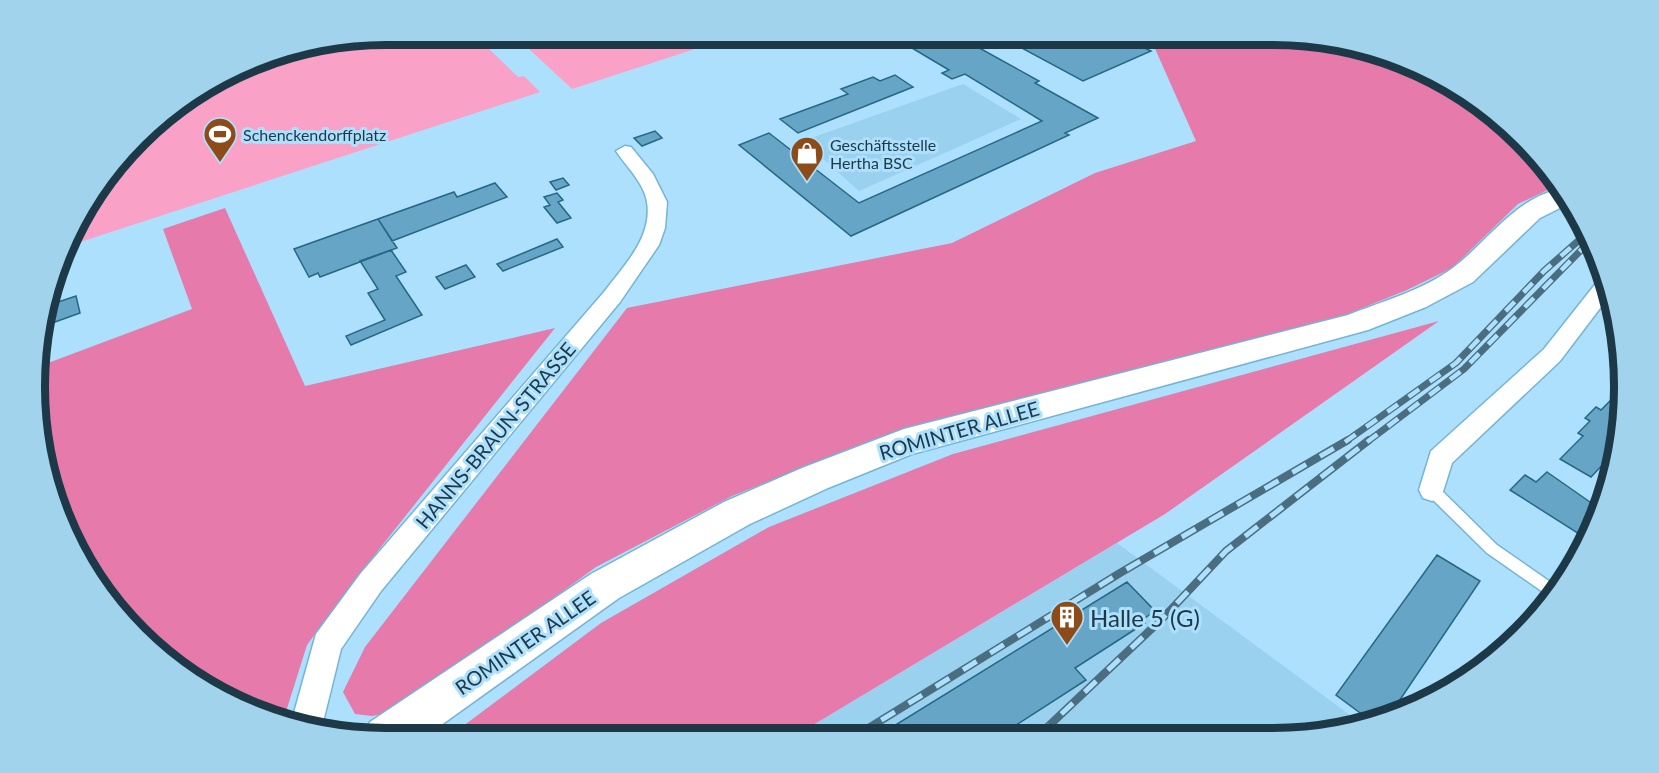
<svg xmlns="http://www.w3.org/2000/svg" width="1659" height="773" viewBox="0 0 1659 773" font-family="Lato,sans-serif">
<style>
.built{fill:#99d1ef}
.green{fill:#f9a1c7}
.forest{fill:#e67aab}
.building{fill:#66a5c6;stroke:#266786;stroke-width:1.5}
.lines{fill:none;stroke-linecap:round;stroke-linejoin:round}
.lane-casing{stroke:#75b4d6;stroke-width:3}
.street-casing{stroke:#75b4d6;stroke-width:3}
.secondary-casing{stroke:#75b4d6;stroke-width:3}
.lane{fill:#fff;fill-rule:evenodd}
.street{fill:#fff;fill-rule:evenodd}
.secondary{fill:#fff;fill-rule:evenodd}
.rail-far1-casing{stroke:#4a6d7f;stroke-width:7}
.rail-casing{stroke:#4a6d7f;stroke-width:8}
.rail-far1{stroke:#ade0fc;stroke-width:4.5;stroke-dasharray:13;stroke-linecap:butt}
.rail{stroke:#ade0fc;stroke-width:5;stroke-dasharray:16;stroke-linecap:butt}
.labels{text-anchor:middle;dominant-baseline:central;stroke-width:6;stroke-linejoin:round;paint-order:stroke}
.far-poi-label{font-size:16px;fill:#1d3846;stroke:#ade0fc;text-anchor:start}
.street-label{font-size:20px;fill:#1d3846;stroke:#ade0fc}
.near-poi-label{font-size:24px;fill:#1d3846;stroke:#ade0fc;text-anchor:start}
.rim{fill:none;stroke:#1d3846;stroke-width:8}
</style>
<rect width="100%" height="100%" fill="#ade0fc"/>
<path class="built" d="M963,84L1021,119L859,191L803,141Z
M1117,543L1362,724L1319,735L793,737Z"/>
<path class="green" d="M387,35H468L475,42L484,44L518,77L524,76L540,92L68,246L81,211L155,122L273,53Z
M514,35H738L572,89Z"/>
<path class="forest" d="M1149,35H1273L1383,56L1399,65L1423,72L1521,137L1554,187L1518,204L1452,268L1407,290L1345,315L1029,396L875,439L732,496L596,567L399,711L372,716L355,714L343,692L365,647L627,308L952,243L1095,173L1196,141Z
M225,208L305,386L555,328L353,582L307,645L284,718L252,712L155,651L81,562L38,433L40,366L192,309L163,229Z
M1439,321L1165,514L793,737L447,738L601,623L769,527L953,454Z"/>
<path class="building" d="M890,35H956L1039,81L1035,83L1098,118L1065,133L1069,135L851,236L739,145L769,133L859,203L1042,121L965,74L952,79L942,73L949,70Z
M1026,35H1117L1151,51L1083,81L1009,41Z
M895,75L913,87L798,133L780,119L848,94L841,89L873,77L880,81Z
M655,131L662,138L642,146L634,138Z
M563,178L569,185L556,190L550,182Z
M495,183L507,197L392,241L378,219L454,192L457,197Z
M557,193L563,200L558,202L571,218L557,223L544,207L550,205L544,197Z
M378,219L397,248L320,277L318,273L309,277L294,249Z
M557,239L563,247L503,271L497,264Z
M391,250L406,272L396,276L422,315L351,345L346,336L385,320L368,293L378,289L360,261Z
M466,265L475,277L445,289L436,277Z
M76,296L80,313L41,327L46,306Z
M1622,397L1613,444L1608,449L1612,452L1611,456L1591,477L1560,459L1583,436L1578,433L1590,421L1585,418L1596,407L1601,410L1612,399L1617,402Z
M1547,472L1600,509L1598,521L1587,539L1510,490L1525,475L1536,482Z
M1437,555L1480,581L1389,716L1371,721L1336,695Z
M1127,582L1155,611L1142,620L1145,623L1075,668L1086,680L999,736L876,737Z"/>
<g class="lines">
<defs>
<path id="lane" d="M1432,485L1437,486L1497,545L1559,588L1553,599L1487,553L1427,494L1425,490L1427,486Z"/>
<path id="street" d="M625,146L631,147L653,174L667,202L665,228L659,245L620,302L381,591L341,649L322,726L292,720L316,634L361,573L604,292C623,267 653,237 647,202C644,183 626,166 616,151Z
M1603,280L1607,299L1560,361L1452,463L1441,498L1432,501L1423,498L1419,490L1431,451L1544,349L1597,282Z"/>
<path id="secondary" d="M1556,190L1566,205L1540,218L1473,282L1426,307L1368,330L912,454L828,488L750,524L619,598L423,738H386L365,734L370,722L591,574L724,502L802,468L904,429L1348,315C1381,302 1426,289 1454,267C1488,241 1513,201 1556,190Z"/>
</defs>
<use href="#lane" class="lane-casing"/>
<use href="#street" class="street-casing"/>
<use href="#secondary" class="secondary-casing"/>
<use href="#lane" class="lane"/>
<use href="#street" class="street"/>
<use href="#secondary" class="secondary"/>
<defs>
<path id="rail-far1" d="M1345,442L1456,363L1544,271L1586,234
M1367,442L1464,369L1588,243"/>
<path id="rail" d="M1038,736L1162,619L1226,551L1369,440
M854,737L1120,573L1348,440"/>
</defs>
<use href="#rail-far1" class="rail-far1-casing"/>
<use href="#rail" class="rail-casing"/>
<use href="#rail-far1" class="rail-far1"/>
<use href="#rail" class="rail"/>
</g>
<defs>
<symbol id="stadium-pin" viewBox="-11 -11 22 30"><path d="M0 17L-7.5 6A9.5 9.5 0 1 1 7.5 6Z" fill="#8d4b1a" stroke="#ade0fc"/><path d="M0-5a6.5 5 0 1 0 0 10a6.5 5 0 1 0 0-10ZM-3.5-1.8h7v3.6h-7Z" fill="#fff"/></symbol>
<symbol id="shop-pin" viewBox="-11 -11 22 30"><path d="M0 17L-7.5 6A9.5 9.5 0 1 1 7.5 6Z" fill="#8d4b1a" stroke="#ade0fc"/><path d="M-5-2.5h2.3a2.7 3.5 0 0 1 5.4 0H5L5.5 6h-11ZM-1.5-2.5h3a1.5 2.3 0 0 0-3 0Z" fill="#fff"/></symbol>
<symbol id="building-pin" viewBox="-11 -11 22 30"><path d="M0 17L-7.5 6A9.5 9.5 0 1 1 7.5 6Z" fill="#8d4b1a" stroke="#ade0fc"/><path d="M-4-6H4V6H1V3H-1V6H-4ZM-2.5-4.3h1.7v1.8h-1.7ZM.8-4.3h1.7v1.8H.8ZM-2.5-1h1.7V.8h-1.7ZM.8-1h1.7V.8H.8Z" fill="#fff"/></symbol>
</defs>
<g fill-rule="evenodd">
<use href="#stadium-pin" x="201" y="115" width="38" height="52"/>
<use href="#shop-pin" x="788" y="134" width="38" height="52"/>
<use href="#building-pin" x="1048" y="598" width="38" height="52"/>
</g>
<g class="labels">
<g class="far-poi-label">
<text x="243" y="134">Schenckendorffplatz</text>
<text x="830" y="144">Geschäftsstelle<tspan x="830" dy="18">Hertha BSC</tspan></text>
</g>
<g class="street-label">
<text transform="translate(959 430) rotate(-16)">ROMINTER ALLEE</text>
<text transform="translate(495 435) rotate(-50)">HANNS-BRAUN-STRASSE</text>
<text transform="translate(525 642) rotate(-35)">ROMINTER ALLEE</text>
</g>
<g class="near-poi-label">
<text x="1090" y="617">Halle 5 (G)</text>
</g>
</g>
<path d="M0 0H1659V773H0ZM386 45H1273A341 341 0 0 1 1614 386V387A341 341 0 0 1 1273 728H386A341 341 0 0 1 45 387V386A341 341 0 0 1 386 45Z" fill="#a1d3ed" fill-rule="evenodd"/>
<path class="rim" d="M386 45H1273A341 341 0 0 1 1614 386V387A341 341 0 0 1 1273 728H386A341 341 0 0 1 45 387V386A341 341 0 0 1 386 45Z"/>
</svg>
